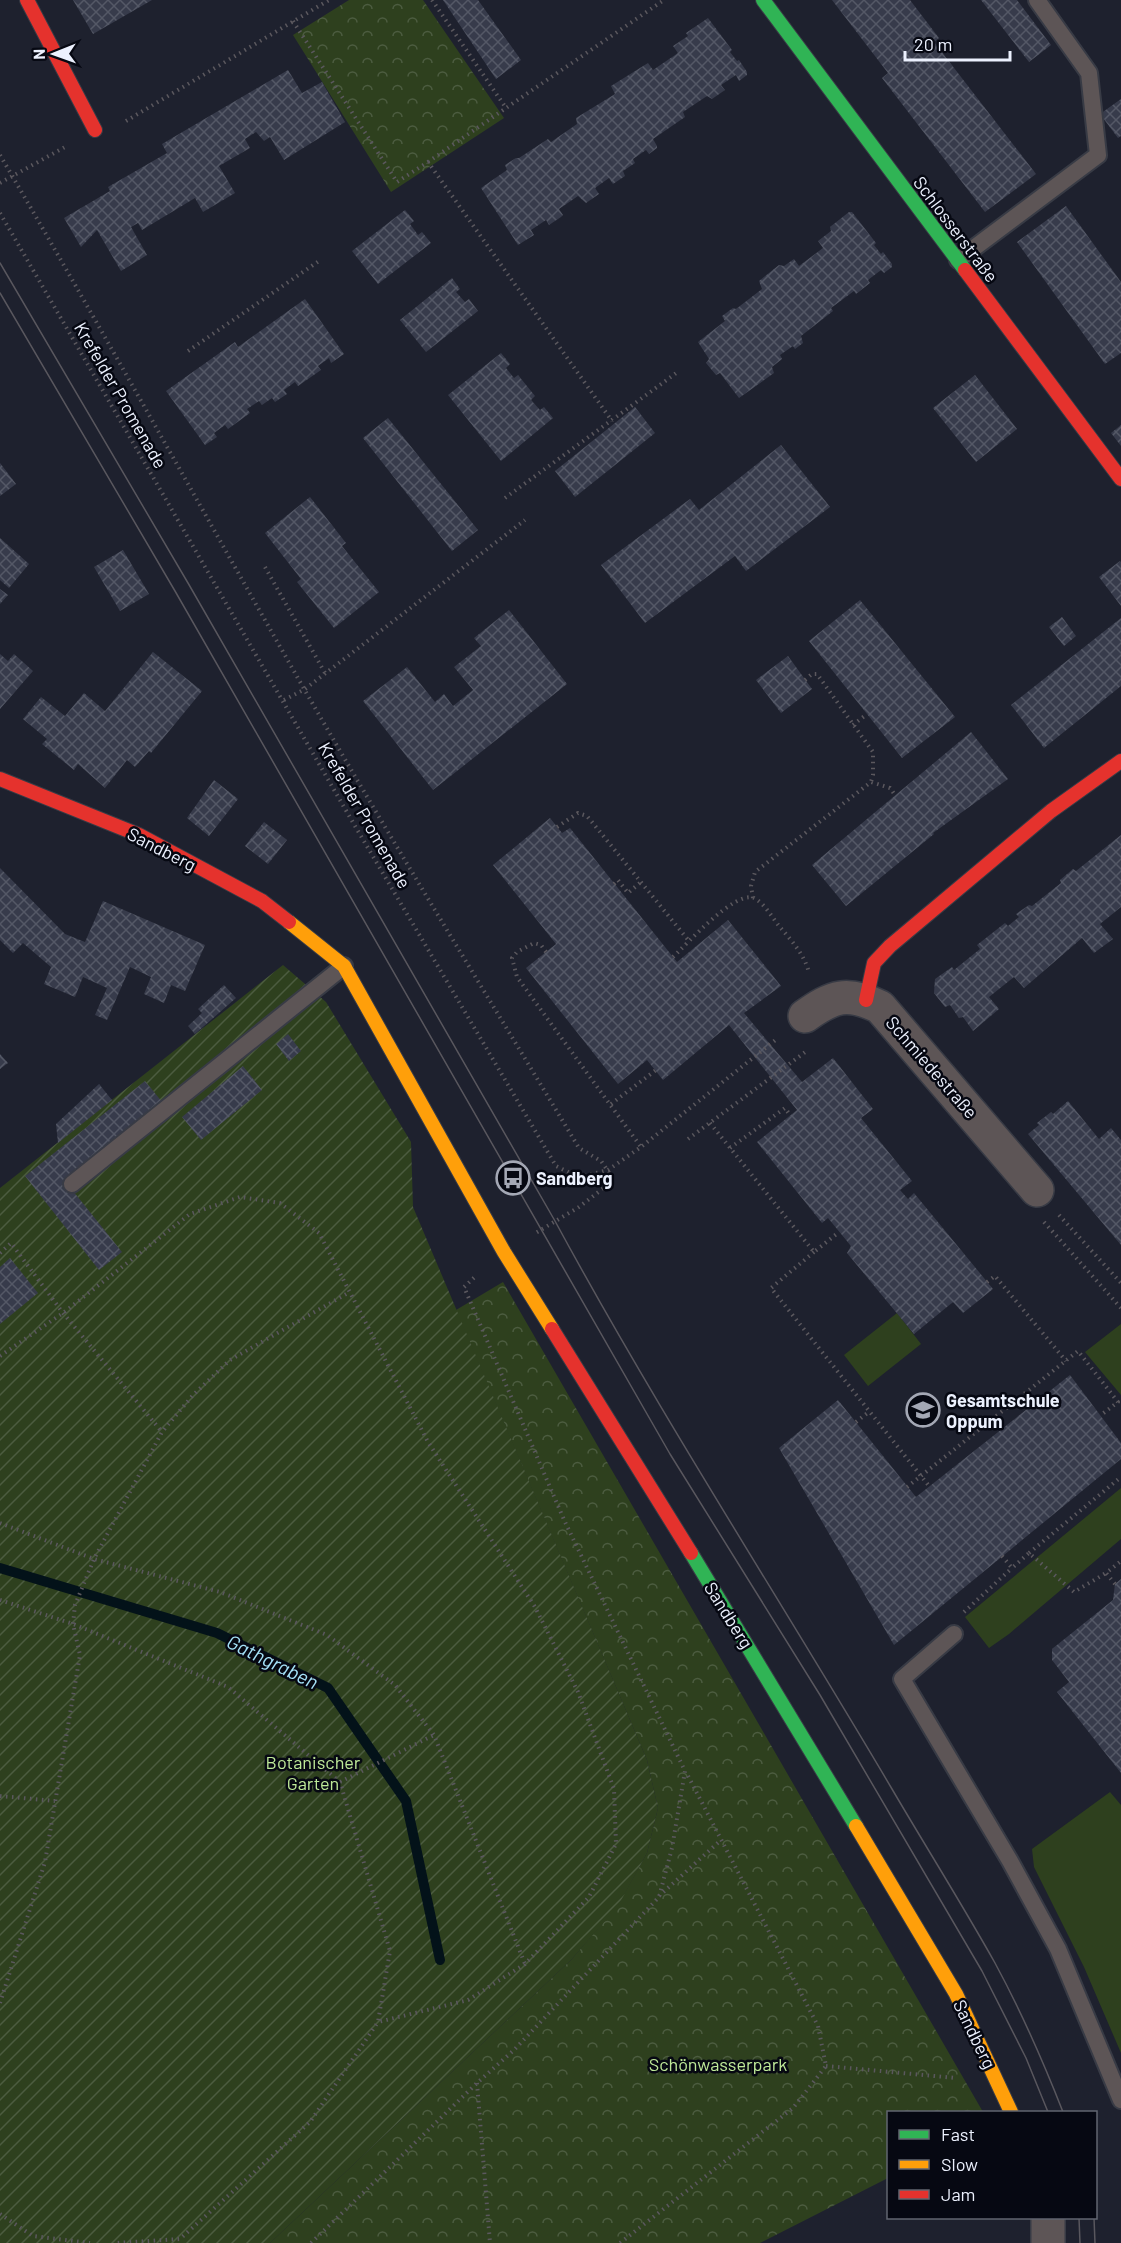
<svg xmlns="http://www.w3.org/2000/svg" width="1121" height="2243" viewBox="0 0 1121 2243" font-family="Barlow,sans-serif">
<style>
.grass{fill:#2e401e}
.park{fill:url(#park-crowns)}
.garden{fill:url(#garden-furrows)}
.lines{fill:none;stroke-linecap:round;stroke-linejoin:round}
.stream{stroke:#031219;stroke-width:10}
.building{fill:url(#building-cross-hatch)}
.lane-casing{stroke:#383b45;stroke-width:20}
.street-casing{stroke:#383b45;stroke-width:36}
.fast-casing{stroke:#383b45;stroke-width:16}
.slow-casing{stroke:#383b45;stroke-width:16}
.jam-casing{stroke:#383b45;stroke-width:16}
.path{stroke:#5b585e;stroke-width:4;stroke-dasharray:1.5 4.5;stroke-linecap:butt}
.lane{stroke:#5d5556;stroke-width:16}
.street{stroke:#5d5556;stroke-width:33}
.fast{stroke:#30b455;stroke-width:14}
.slow{stroke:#ff9f0a;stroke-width:14}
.jam{stroke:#e5322d;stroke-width:14}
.tram{stroke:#59575e;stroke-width:1.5}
.labels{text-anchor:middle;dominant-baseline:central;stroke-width:5;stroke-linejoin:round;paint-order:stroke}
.street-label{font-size:18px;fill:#ecf1fe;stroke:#060812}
.poi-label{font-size:18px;font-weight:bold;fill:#ecf1fe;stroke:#060812;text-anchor:start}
.park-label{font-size:18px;fill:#bfea99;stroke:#060812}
.water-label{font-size:20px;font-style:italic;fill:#a5e2f8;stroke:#060812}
</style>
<defs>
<pattern id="park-crowns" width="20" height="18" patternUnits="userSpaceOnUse" patternTransform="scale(1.5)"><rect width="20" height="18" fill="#2e401e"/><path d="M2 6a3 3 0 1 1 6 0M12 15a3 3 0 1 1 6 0" fill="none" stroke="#4c5c40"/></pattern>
<pattern id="garden-furrows" width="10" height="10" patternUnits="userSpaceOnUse" patternTransform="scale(1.5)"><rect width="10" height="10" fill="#2e401e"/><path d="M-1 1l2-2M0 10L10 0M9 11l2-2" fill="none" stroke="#4c5c40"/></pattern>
<pattern id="building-cross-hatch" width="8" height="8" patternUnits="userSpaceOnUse" patternTransform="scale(1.5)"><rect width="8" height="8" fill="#373b4b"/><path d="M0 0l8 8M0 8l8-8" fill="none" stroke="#545866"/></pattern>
</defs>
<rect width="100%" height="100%" fill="#1e212e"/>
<path class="grass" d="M897,1313L921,1344L868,1386L844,1355Z
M1121,1324V1395L1085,1352Z
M1121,1488V1539L1009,1634L989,1648L965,1617Z
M1110,1792L1121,1805V2053L1084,1967L1034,1867L1032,1849Z"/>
<path class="park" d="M349,0H423L504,118L391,192L293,35Z
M503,1282L983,2112H888V2178L760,2243H270L571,1960L618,1905L647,1853L658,1808L647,1760L456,1310Z"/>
<path class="garden" d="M283,965L326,1002L411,1142L413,1207L647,1760L658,1808L647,1853L618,1906L571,1960L270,2243H0V1188Z"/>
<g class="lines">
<path class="stream" d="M0,1568L217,1633L328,1688L406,1801L440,1960"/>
</g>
<path class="building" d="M73,0H152L93,34Z
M443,0H478L521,60L496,79Z
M832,0H910L939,38L934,42L1036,174L985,212L882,78L888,73Z
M981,0H1017L1051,45L1029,62Z
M708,18L732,50L730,52L737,61L739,60L747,72V75L739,81L736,75L721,85L725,90L712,99L707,96L683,112L685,117L653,139L657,146V148L649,154L646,150L633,159L635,163L623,171L625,176L613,184L609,178L595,188L599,194L586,203L578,196L559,209L563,215L561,217L549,225L546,220L531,230L534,235L518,245L481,188L507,170L505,165L516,158H519L548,139L551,142L577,124L576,118L615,94L611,86L648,63L653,70L678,53L673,46L688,36L686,33Z
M288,70L302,93L322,82L345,122L284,160L270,137L264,141L256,132L245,139L250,148L219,166L235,193L203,212L195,198L142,230L138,223L131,227L147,255L121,271L97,230L81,247L64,218L110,191L108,187L167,153L162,144Z
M1121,99V136L1118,138L1100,114Z
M1066,206L1121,282V353L1105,364L1017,242Z
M405,210L414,221L410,224L418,235L422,232L431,243L378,284L352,251Z
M849,212H852L876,243L874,245L881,254L883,252L892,264V267L884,273L881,270L868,280L870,283L856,294L854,291L831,308L833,311L801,336L803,343L795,349L793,346L780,355L782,359L772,367L774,373L739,398L720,373L716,375L706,363L709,359L698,342L725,321L722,316L733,308L736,309L762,289L759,281L779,265L784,266L794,259L799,266L823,248L818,241L831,231L830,227Z
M452,278L460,289L456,292L465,302L469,299L478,311L426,352L400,320Z
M305,299L344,354L331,363L329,358L318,366L321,370L298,386L295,382L284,390L287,394L275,402L272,398L262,405L259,401L247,409L250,413L228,429L225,425L214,433L217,437L205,445L166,391L235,342L238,347Z
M501,353L510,364L506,368L514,378L518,375L535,396L531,400L540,410L544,407L553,418L501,461L448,395Z
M975,375L1017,429L976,462L933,408Z
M635,407L655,433L575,497L555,471Z
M388,418L478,530L452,551L363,438Z
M1121,425V446L1111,433Z
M781,445L830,507L746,571L735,556L645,623L601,565L690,499L699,510Z
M0,463L16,484L0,496Z
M310,497L346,543L342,546L379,592L334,628L297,582L301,579L265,533Z
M0,538L29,564L9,588L0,580Z
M123,550L149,594L120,611L94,567Z
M1120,561L1121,562V606L1099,577Z
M0,589L8,595L0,604Z
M860,600L955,717L902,758L809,641Z
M509,610L567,684L433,790L363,701L407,667L435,702L444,694L453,706L473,690L454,667L481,646L474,638Z
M1062,617L1076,636L1064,646L1049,627Z
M1121,618V686L1044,748L1011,705Z
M153,652L202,691L151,753L149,751L135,767L127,760L105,788L78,764L74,770L42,744L47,739L23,719L41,697L65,716L84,693L105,711Z
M0,654L8,661L14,654L33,671L0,709Z
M788,656L812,689L781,713L756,680Z
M971,732L1008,779L933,833L934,834L846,906L812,865Z
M214,780L238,799L209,836L187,818Z
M550,818L562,833L570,828L677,962L728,920L781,986L744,1013L802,1082L833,1058L873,1109L861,1118L912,1181L900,1190L908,1199L914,1193L993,1289L963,1313L953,1302L914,1334L847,1253L851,1246L828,1218L822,1223L757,1142L797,1110L729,1025L663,1080L647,1060L618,1084L526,968L556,944L493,865Z
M264,822L287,840L268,864L245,846Z
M1121,835V907L1100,924L1113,939L1094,953L1082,938L1024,988L1014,977L989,997L999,1009L973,1031L963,1017L959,1018L950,1005L945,1007L934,993L935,979L952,967L954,970L980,949L977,945L1005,923L1008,926L1019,917L1016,914L1029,905L1032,906L1061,883L1060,880L1073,869L1076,871Z
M0,868L65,934L85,942L103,901L205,945L185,991L171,985L164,1003L144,994L151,977L130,967L107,1020L95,1015L107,988L83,977L75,997L44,984L51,967L23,943L13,953L0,940Z
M224,985L236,998L195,1034L188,1026L202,1013L198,1009Z
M288,1034L301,1051L289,1061L276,1044Z
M0,1054L8,1063L0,1069Z
M243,1066L262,1090L201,1140L182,1117Z
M145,1081L163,1103L65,1181L122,1252L99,1270L25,1176Z
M99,1084L112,1100L58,1143L56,1124Z
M1068,1101L1099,1139L1111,1128L1121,1140V1245L1028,1134L1039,1125L1037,1123L1051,1112L1053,1114Z
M10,1258L38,1293L0,1324V1267Z
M1070,1375L1121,1443V1459L894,1645L779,1448L838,1400L916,1497Z
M1121,1579V1773L1057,1692L1069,1682L1052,1660V1649L1113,1600L1115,1584Z"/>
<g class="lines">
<defs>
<path id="lane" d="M958,260L1098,155L1089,73L1037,0
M72,1184L344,966
M954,1634L902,1679L1010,1861L1058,1949L1121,2100"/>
<path id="street" d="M805,1016C833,996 847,991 880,1007L1037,1190
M1048,2218V2243"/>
<path id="fast" d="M763,0L965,270
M691,1553L856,1826"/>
<path id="slow" d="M289,922L344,966L504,1252L552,1329
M856,1826L956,1994L1011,2112"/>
<path id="jam" d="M27,0L95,130
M965,270L1121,479
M0,779L139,835L262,901L289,922
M866,1000L874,963L890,946L1051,811L1121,761
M552,1329L691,1553"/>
</defs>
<use href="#lane" class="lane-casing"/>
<use href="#street" class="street-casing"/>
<use href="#fast" class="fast-casing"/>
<use href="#slow" class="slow-casing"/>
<use href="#jam" class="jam-casing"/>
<path class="path" d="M432,0L506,108L664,0
M293,21L397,182L428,162L612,421
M126,121L329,0
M0,155C103,331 202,510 303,687C392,842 487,995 579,1148L601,1161L614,1180L579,1207L534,1234
M428,162L506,108
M0,183L65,147
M0,213L355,826L556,1166L572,1174L584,1176L608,1170L641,1147L778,1038
M188,351L319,261
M505,498L679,371
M265,567L325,673
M805,680L812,674H817L873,752V775L871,782
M284,700L305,689L525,520
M853,725L867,714
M557,827L578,813L587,816L689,941
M614,884L618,880L628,893L641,882
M753,898L751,886L755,872L871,782L890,788L895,795
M546,952L541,945L534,943L517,952L512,958L517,977L641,1147
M673,957C687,944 735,890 754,898C764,903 772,917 779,926C791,940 805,955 809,973
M611,1104L656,1070
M710,1123L814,1252L839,1232
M688,1139L808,1050
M730,1148L785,1108L790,1115
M1059,1215L1121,1283
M1044,1222L1121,1308
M814,1252L771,1288L929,1486
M0,1253L11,1243L63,1313L162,1432
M987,1282L995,1276L1066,1361
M0,1356L63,1313L190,1214L240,1197L280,1203L319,1233L428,1442L535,1607L578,1692L614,1789L616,1844L589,1897L525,1964L468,2000L378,2022
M856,1422L870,1411
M907,1487L1078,1351L1118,1402L1101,1415
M0,1523L94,1559L220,1592L327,1635L395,1685L434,1735L525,1964
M1029,1553L1121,1477
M1002,1556L1012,1568L1029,1553L1074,1592L1106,1573
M1115,1584L1106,1573L1121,1561
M0,1600L73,1624L228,1687L340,1782L390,1951L378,2022L310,2122L180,2239L116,2243
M964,1612L1012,1568
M340,1782L434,1735
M0,1796L55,1801
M659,1896L721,1840
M0,2003L45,1862L80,1655L73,1624L75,1605L94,1559L162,1432L193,1395L230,1360L348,1293
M826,2066L956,2078
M477,2083L490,2243
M0,2214L33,2236L90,2243
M311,2243L477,2083L514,2050L659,1897L672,1848L685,1771L565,1522L464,1287L477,1275
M620,2243L793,2108L826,2066L818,2026L686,1772"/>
<use href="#lane" class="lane"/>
<use href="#street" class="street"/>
<use href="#fast" class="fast"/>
<use href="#slow" class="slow"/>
<use href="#jam" class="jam"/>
<path class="tram" d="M0,263L188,583L555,1221C660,1415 780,1599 892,1789C926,1847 962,1904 995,1963C1021,2011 1043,2061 1063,2112
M0,293L175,591L670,1454L820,1695L982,1971L1026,2058L1048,2112
M1079,2218L1080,2243
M1094,2218L1095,2243"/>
</g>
<defs>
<symbol id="bus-ring" viewBox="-11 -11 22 22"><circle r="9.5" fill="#060812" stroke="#a4a8b5" stroke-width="1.5"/><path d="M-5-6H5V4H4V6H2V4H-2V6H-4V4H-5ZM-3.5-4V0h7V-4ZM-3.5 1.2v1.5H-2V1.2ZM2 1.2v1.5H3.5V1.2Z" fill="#a4a8b5"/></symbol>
<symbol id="school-ring" viewBox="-11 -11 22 22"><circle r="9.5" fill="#060812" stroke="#a4a8b5" stroke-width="1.5"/><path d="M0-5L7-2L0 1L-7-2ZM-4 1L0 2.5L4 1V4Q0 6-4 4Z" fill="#a4a8b5"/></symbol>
</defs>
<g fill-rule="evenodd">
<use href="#bus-ring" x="494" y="1159" width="38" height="38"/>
<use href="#school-ring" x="904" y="1391" width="38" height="38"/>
</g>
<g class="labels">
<g class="street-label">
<text transform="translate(956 229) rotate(53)">Schlosserstraße</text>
<text transform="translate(121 395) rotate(60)">Krefelder Promenade</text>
<text transform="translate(365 815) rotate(60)">Krefelder Promenade</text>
<text transform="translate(162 849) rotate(27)">Sandberg</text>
<text transform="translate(932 1067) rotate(49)">Schmiedestraße</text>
<text transform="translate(729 1615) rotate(58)">Sandberg</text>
<text transform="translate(975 2034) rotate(64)">Sandberg</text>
</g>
<g class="poi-label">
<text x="536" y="1178">Sandberg</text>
<text x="946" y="1400">Gesamtschule<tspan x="946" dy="21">Oppum</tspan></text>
</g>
<g class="park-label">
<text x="313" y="1762">Botanischer<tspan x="313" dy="21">Garten</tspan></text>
<text x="718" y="2064">Schönwasserpark</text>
</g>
<g class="water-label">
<text transform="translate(273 1661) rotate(26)">Gathgraben</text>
</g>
</g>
<rect x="887" y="2111" width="210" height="108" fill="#060812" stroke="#626570" stroke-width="1.5"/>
<rect x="899" y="2130" width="30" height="9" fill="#30b455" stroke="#626570" stroke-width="1.5"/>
<text x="941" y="2141" font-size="18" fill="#ecf1fe">Fast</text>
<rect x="899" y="2160" width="30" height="9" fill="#ff9f0a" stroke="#626570" stroke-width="1.5"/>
<text x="941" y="2171" font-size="18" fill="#ecf1fe">Slow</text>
<rect x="899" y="2190" width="30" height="9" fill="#e5322d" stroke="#626570" stroke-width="1.5"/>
<text x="941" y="2201" font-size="18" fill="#ecf1fe">Jam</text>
<g transform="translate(54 54) rotate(269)" stroke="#060812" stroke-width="4.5" paint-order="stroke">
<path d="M0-4.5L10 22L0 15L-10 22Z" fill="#ecf1fe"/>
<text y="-9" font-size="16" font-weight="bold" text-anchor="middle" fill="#ecf1fe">N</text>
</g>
<path d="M905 51v9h105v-9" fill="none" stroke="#ecf1fe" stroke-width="3"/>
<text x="914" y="51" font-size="18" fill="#ecf1fe" stroke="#060812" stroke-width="4.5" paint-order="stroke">20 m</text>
</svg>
